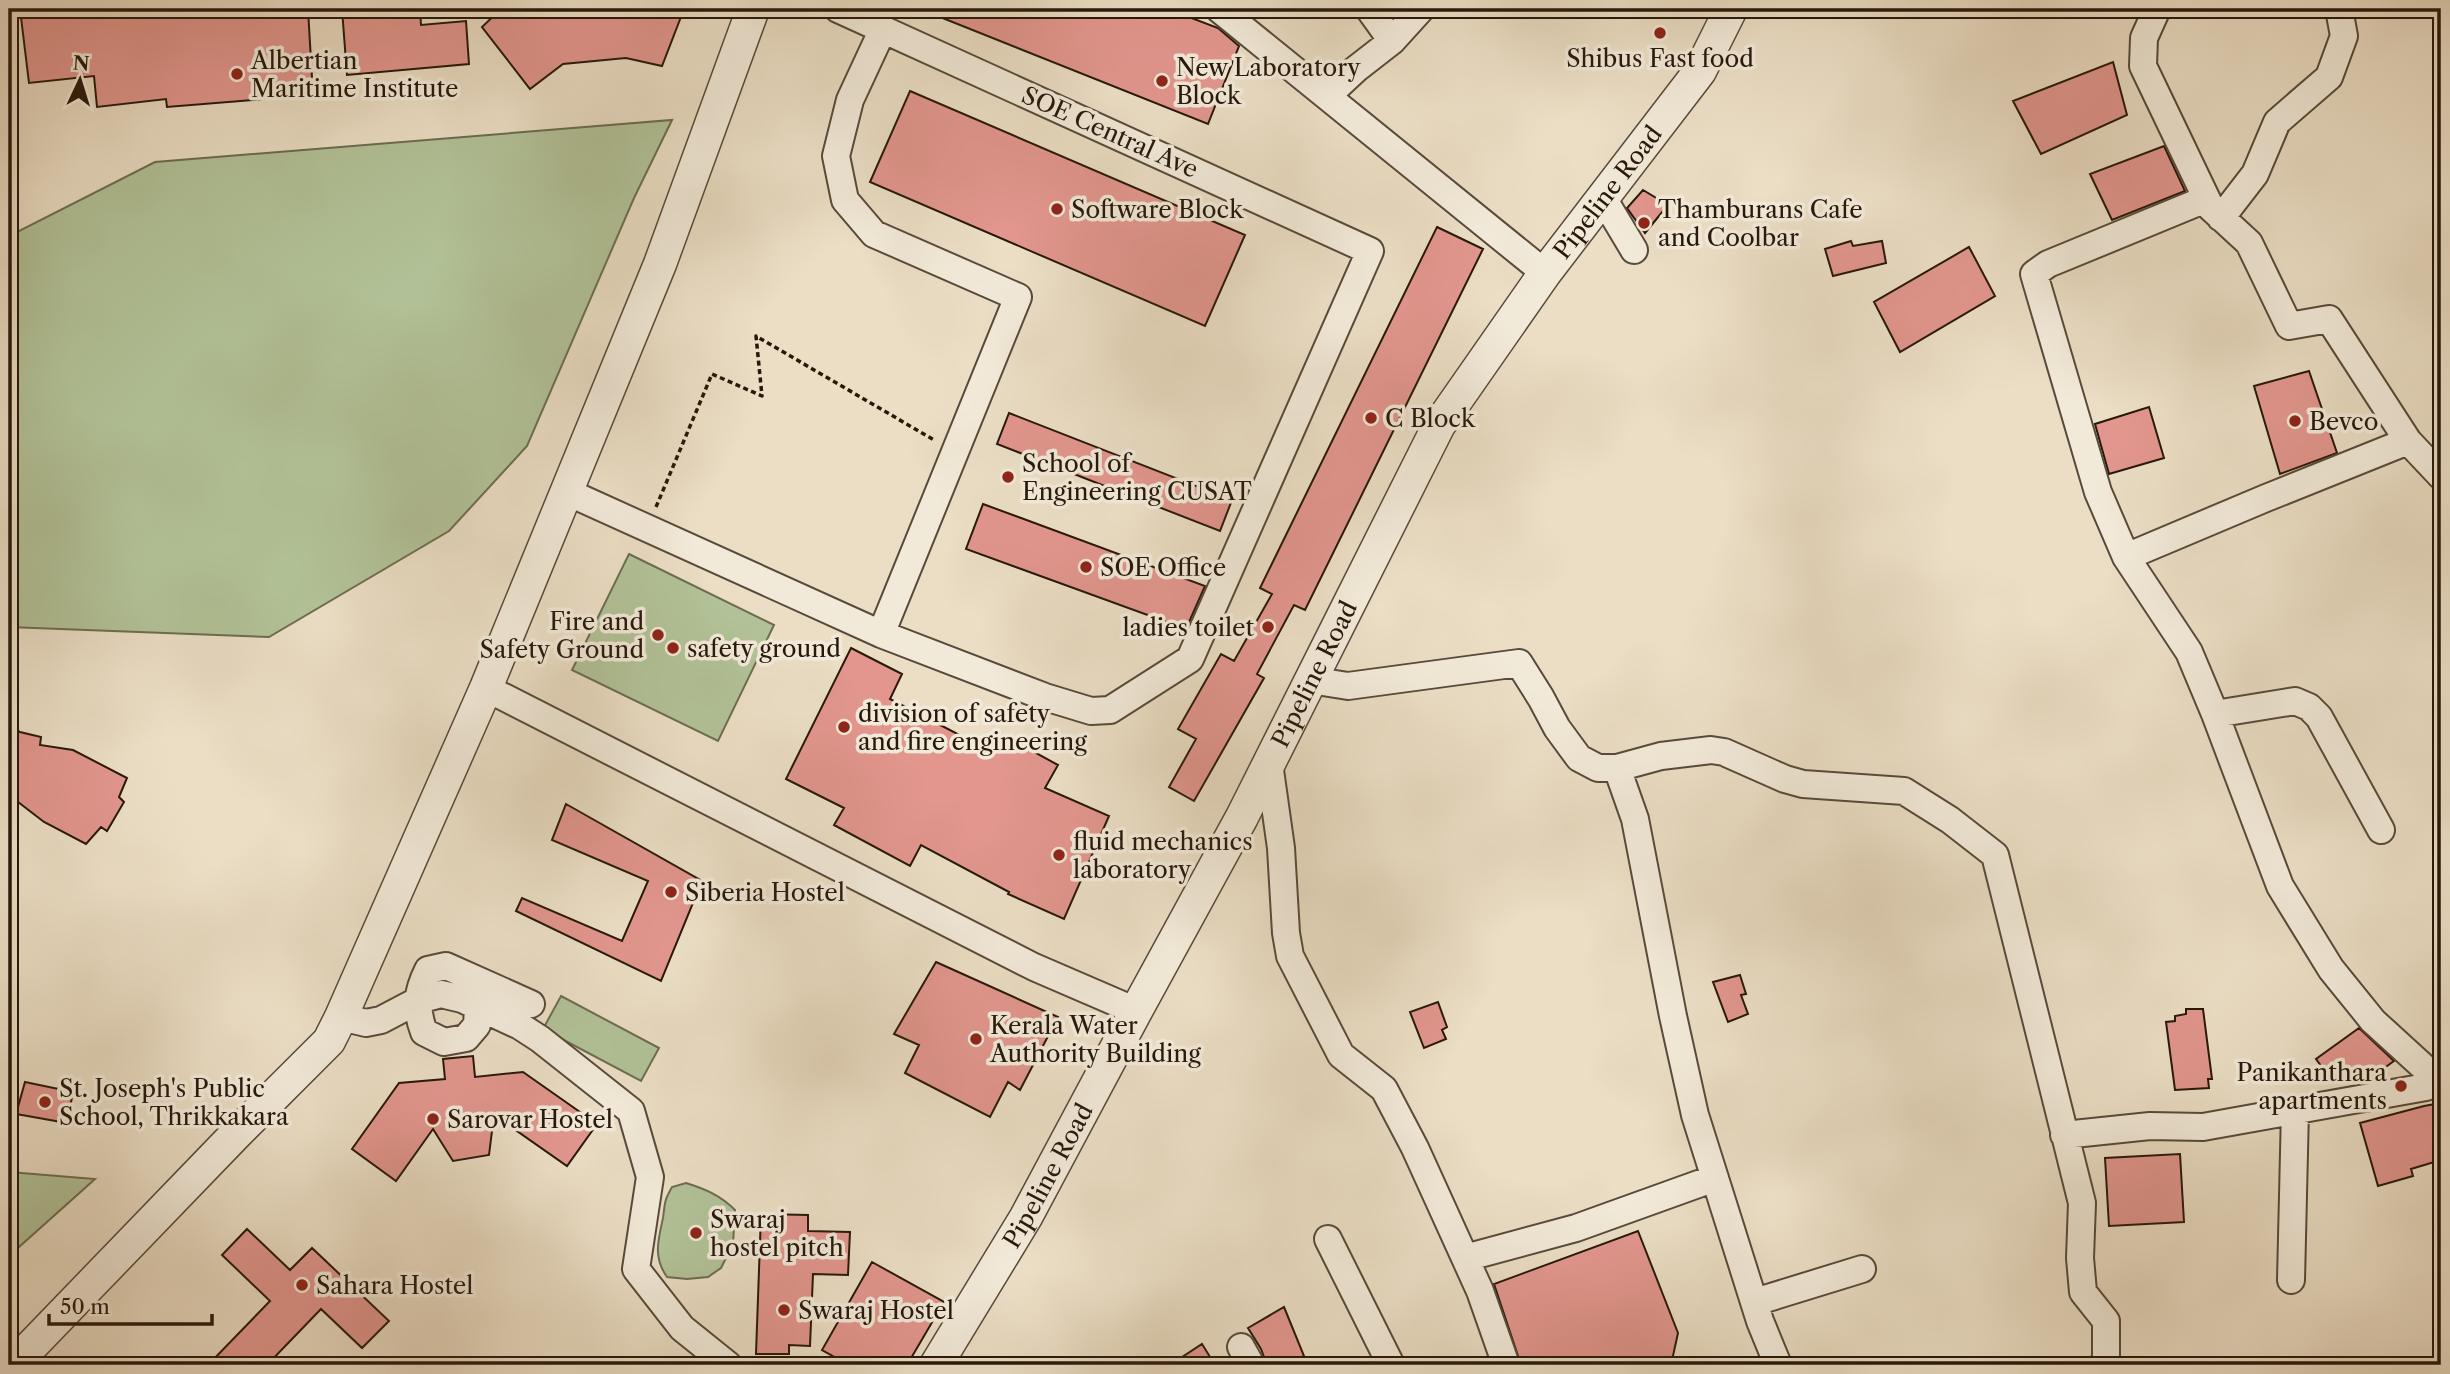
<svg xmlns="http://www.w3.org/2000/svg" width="2450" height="1374" viewBox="0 0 2450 1374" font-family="'Libre Caslon Text',serif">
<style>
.green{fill:#b2c298;stroke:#6c6d52;stroke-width:2}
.building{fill:#e2968e;stroke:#27180b;stroke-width:2}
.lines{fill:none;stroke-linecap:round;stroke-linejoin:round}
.minor-casing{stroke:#584a3a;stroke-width:30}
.tertiary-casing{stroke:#584a3a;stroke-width:35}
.path{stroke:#27180b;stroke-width:3.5;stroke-dasharray:5 3.5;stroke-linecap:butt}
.minor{stroke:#f2ead9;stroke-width:26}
.tertiary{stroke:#f2ead9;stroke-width:32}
.poi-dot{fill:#8f2418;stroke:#f2ead9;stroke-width:2.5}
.labels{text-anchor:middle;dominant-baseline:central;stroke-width:7;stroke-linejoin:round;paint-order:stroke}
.poi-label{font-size:24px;fill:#27180b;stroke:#f2ead9;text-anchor:start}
.street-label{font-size:24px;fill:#27180b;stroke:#f2ead9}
</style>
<rect width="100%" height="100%" fill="#ebdec5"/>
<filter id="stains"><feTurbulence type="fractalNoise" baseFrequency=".00286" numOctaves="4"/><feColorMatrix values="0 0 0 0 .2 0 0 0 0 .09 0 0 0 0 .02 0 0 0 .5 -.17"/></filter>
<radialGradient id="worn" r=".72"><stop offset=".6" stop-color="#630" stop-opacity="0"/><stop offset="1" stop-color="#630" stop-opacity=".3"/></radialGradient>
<path class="green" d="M672,120L634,198L527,446L449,531L269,637L9,627V236L155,162Z
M629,554L774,625L718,741L572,670Z
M561,996L659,1048L641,1081L543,1029Z
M9,1172L95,1179L9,1256Z
M686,1183C705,1189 720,1195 735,1210L733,1244L721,1268L708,1277L687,1279L667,1277C653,1257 658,1241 663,1218C665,1203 664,1201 672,1187Z"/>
<path class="building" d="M20,9H308L313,95L167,107L166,99L97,107L94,76L29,83Z
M342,9H420L421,25L466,21L469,64L347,75Z
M501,9H684L662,66L626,58L563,64L530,89L482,27Z
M920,9H1168L1218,28L1239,46L1208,124Z
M2113,62L2127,115L2041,154L2013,101Z
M910,91L1245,235L1205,326L870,182Z
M2164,146L2185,191L2112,220L2090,174Z
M1643,190L1668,205L1645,233L1627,208Z
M1437,227L1483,249L1305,610L1294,605L1257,674L1264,678L1194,801L1169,787L1196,739L1178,729L1221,654L1234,661L1272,594L1260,588Z
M1851,241L1853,246L1882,241L1886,263L1833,276L1825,249Z
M1969,247L1995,296L1900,352L1874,302Z
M2309,371L2337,453L2280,474L2254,386Z
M2149,407L2164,458L2109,474L2095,424Z
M1009,413L1232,500L1220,531L997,444Z
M983,504L1205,586L1186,629L966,549Z
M851,648L902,674L890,699L994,753L1003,735L1058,765L1045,788L1109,816L1064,919L1008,894L1009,892L921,845L910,866L834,825L844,808L786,779Z
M9,724L20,732L41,737L40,745L73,750L127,778L119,797L124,802L107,831L101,827L86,844L44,822L9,795Z
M566,804L702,881L661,981L516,911L522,898L622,941L648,881L552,840Z
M936,962L1058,1017L1020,1090L1008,1082L990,1117L905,1073L919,1045L894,1034Z
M1740,975L1746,994L1741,995L1748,1014L1728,1022L1713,982Z
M1438,1002L1447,1027L1442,1030L1446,1039L1424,1048L1410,1012Z
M2186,1009H2203L2212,1079H2208L2209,1088L2175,1090L2166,1022L2175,1021V1016L2186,1014Z
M2359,1028L2394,1061L2365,1082L2361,1083L2357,1077L2348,1083L2341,1074L2332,1081L2316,1059Z
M473,1056L475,1077L523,1072L597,1124L567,1166L494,1115L489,1155L453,1161L433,1129L396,1181L352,1149L399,1083L445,1079L443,1059Z
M25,1082L73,1092L67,1123L16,1114Z
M2441,1103V1160L2411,1169L2413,1176L2378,1186L2360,1123L2424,1106Z
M2180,1154L2184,1222L2109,1226L2105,1158Z
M761,1214L808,1215V1231L850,1232L848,1275L813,1274L810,1346L789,1345V1354H756Z
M247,1229L290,1270L312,1248L389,1321L362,1348L321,1309L267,1365H208L270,1301L222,1255Z
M1638,1231L1678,1333L1671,1365H1521L1494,1284Z
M872,1262L944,1302L907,1365H849L822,1350Z
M1284,1307L1304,1356L1300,1358L1304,1365H1267L1261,1349L1248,1328Z
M1202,1344L1215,1365H1170Z"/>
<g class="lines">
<defs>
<path id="minor" d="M1219,9L1545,273
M1369,9L1392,41
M2157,9L2144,38L2143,66L2211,208L2249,243L2289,326L2329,319L2408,441L2441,476
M1327,96L1356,69L1392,41L1421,9
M1603,198L1634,250
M2206,199L2048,264L2034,274L2098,492L2126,557L2189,652L2215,714L2295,701L2309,707L2319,717L2381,830
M2221,218L2255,174L2277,122L2329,77L2344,36L2339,9
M565,491L881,634L1045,697L1091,711L1110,710L1190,659L1370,251L838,9
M2126,557L2266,498L2408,441
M881,634L1018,297L874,234L845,200L836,156L850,100L883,29
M1310,680L1348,686L1519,663L1541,698L1557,728L1579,758L1598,768H1617L1661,756L1711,750L1724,752L1785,779L1803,784L1904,791L1950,820L1995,855L2082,1203L2080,1258L2083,1292L2106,1321V1361L2102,1365
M486,688L1034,967L1136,1011
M2215,714L2280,886L2331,969L2373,1021L2441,1083
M1269,763L1281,848L1286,933L1290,956L1341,1055L1384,1089L1415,1148L1480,1291L1506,1365
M1617,768L1635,819L1673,1016L1695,1115L1760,1321L1778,1365
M478,1007L477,1025L466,1038L444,1042L424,1032C415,1008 417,992 428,970L446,966L531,1004
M341,1017L366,1023L381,1020L419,1000L441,994L462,999L520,1026L540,1039L631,1111L650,1177L636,1269L682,1328L728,1365
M2064,1135L2150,1126L2203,1127L2426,1087L2441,1078
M1328,1239L1391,1365
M1465,1258L1576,1228L1715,1178
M2291,1280L2295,1110
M1755,1302L1862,1269
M1241,1347L1251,1365"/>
<g id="tertiary">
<path d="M13,1365L235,1135L329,1041L341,1017L486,688L660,264L753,9"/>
<path id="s1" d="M936,1365L1026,1217L1136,1011L1242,817L1439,425L1545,273L1700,71L1731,9"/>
</g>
</defs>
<use href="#minor" class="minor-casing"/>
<use href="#tertiary" class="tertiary-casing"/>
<path class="path" d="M656,507L712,374L762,396L756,336L934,440"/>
<use href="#minor" class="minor"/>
<use href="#tertiary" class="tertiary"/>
</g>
<g class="poi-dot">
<circle cx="1660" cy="33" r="7"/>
<circle cx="237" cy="74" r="7"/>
<circle cx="1162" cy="81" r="7"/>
<circle cx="1057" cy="209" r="7"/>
<circle cx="1644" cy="223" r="7"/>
<circle cx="1371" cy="418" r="7"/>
<circle cx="2295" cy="421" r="7"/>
<circle cx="1008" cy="477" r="7"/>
<circle cx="1086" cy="567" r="7"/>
<circle cx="1268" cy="627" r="7"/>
<circle cx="658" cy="635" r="7"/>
<circle cx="673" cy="648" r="7"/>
<circle cx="844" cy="727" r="7"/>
<circle cx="1059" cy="855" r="7"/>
<circle cx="671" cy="892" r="7"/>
<circle cx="976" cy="1039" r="7"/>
<circle cx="2401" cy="1086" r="7"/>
<circle cx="45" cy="1102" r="7"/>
<circle cx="433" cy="1119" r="7"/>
<circle cx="696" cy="1233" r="7"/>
<circle cx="302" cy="1285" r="7"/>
<circle cx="784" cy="1310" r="7"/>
</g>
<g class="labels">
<g class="poi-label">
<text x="1660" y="58" text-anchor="middle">Shibus Fast food</text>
<text x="251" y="60">Albertian<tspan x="251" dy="28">Maritime Institute</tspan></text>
<text x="1176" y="67">New Laboratory<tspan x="1176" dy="28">Block</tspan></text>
<text x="1071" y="209">Software Block</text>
<text x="1658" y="209">Thamburans Cafe<tspan x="1658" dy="28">and Coolbar</tspan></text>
<text x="1385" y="418">C Block</text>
<text x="2309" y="421">Bevco</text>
<text x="1022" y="463">School of<tspan x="1022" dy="28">Engineering CUSAT</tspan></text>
<text x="1100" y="567">SOE Office</text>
<text x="644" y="621" text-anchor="end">Fire and<tspan x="644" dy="28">Safety Ground</tspan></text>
<text x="1254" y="627" text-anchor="end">ladies toilet</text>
<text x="687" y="648">safety ground</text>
<text x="858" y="713">division of safety<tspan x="858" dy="28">and fire engineering</tspan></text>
<text x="1073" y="841">fluid mechanics<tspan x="1073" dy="28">laboratory</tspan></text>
<text x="685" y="892">Siberia Hostel</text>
<text x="990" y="1025">Kerala Water<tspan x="990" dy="28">Authority Building</tspan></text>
<text x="2387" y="1072" text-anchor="end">Panikanthara<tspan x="2387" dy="28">apartments</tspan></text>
<text x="59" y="1088">St. Joseph's Public<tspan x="59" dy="28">School, Thrikkakara</tspan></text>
<text x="447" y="1119">Sarovar Hostel</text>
<text x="710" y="1219">Swaraj<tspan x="710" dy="28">hostel pitch</tspan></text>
<text x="316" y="1285">Sahara Hostel</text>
<text x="798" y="1310">Swaraj Hostel</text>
</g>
<g class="street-label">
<text transform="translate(1110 132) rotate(24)">SOE Central Ave</text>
<text stroke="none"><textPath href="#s1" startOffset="1354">Pipeline Road</textPath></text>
<text stroke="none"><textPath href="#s1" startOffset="788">Pipeline Road</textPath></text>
<text stroke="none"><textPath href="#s1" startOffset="220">Pipeline Road</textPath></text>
</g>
</g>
<rect width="2450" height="1374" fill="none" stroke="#ebdec5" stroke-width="35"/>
<rect x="10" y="10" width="2429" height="1353" fill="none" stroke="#27180b" stroke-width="3.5"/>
<rect x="18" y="18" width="2415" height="1339" fill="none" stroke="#27180b" stroke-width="2"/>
<g transform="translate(80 80) rotate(4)" stroke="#f2ead9" stroke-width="5" paint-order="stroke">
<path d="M0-5L12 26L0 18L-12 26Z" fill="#27180b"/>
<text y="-10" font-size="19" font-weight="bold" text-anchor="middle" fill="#27180b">N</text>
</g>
<path d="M49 1314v10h163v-10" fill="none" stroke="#27180b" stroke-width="3.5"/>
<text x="60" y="1314" font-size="21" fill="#27180b" stroke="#f2ead9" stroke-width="5" paint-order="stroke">50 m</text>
<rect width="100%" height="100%" filter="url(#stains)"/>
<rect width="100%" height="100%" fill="url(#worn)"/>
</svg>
